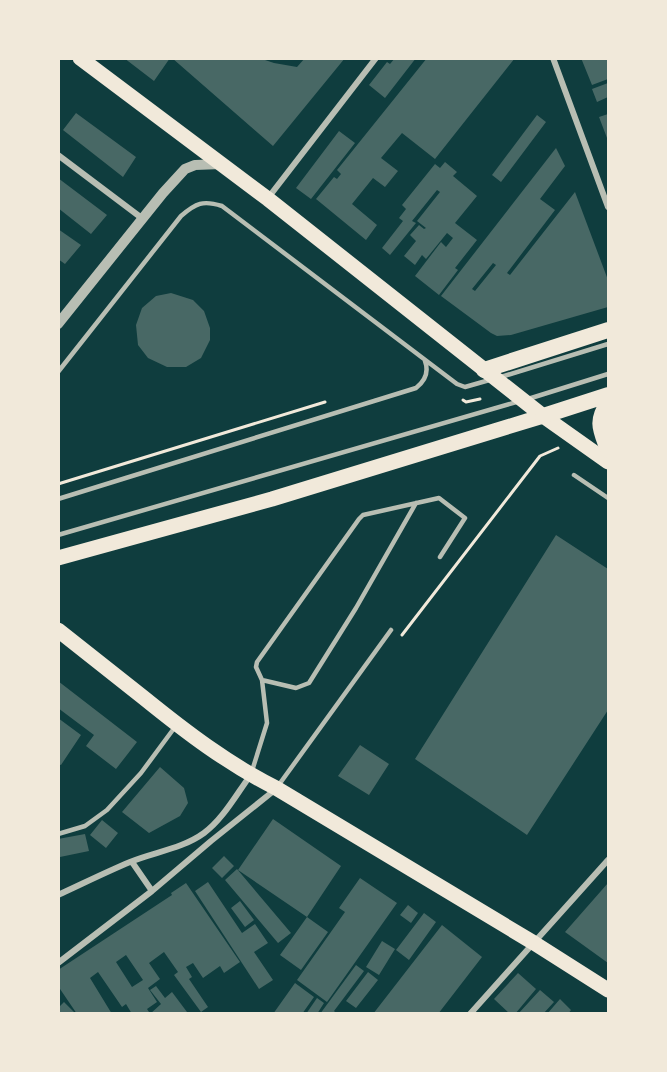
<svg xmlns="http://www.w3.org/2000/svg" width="667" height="1072" viewBox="0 0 667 1072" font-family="Commissioner,sans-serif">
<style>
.building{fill:#486865;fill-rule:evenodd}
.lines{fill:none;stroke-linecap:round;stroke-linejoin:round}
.path{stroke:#f1e9da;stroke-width:3}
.service{stroke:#b8beb3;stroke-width:4.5}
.minor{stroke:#b8beb3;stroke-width:6}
.tertiary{stroke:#b8beb3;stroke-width:10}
.primary{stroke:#f1e9da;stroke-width:15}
.trunk{stroke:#f1e9da;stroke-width:16}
</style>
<rect width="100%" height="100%" fill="#0f3d3e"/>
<path class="building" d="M124,58H170L154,81Z
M172,58H259L274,63L297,67L305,58H345L273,146Z
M395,58H416L385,98L369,85L387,62L390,64Z
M427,58H515L435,159L402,133L381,158L398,171L385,187L373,178L352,204L377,225L366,240L316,199L334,177L337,179L341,174L337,170Z
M581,58H608V79L592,85Z
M608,83V97L597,102L592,89Z
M76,113L136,157L123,177L63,130Z
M608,114V137L607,138L599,117Z
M537,115L546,122L501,182L492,175Z
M339,131L355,143L311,199L296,188Z
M556,148L565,166L540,199L555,210L507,273L510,275L575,192L608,280V307L511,335L497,336L491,333L441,296ZM493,263L496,265L475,291L472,289Z
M445,162L457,172L453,176L477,196L455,223L477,240L455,268L458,270L439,295L415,276L441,242L446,247L453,238L447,233L426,259L422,255L415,265L404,256L416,241L410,235L419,225L424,229L426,228L417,221L440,192L437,190L412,221L416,223L390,255L382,248L403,221L399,218L406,209L402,205L435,164L440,168Z
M58,178L107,215L91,234L58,208Z
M58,229L81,245L65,264L58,259Z
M171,293L193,300L204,311L210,328V340L201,358L186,367H167L148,358L138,345L136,325L142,308L156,296Z
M556,535L608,569V710L527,835L415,759Z
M58,681L137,742L116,769L86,746L94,735L58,708Z
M58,718L81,735L61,765L58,764Z
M360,745L389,764L369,795L338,776Z
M160,767L184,788L188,803L180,816L149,833L122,812Z
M273,819L341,866L307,917L238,870Z
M102,820L118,833L106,848L90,835Z
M85,834L89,851L60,857L58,839Z
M224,856L234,866L222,878L212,868Z
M237,869L291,933L278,943L225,880Z
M360,878L397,903L327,1002L297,980L345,912L339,908Z
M208,882L242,933L255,924L268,943L254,952L273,980L259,989L195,891Z
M186,883L240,962L224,973L220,966L203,978L193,963L186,967L192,977L189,979L208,1007L201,1012L174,975L178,972L164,952L149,963L160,979L148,988L157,1002L147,1009L149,1012L147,1014H132L126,1004L122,1007L98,972L90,978L112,1014H77L58,986V970L172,895L171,893ZM126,955L143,980L132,987L116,962Z
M608,883V963L565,932Z
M240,901L254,920L245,927L231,908Z
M408,905L418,913L411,923L400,915Z
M424,913L436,922L409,960L396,950Z
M307,917L328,932L301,970L280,955Z
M442,925L482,957L438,1014H373Z
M382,941L395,949L379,975L366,967Z
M356,965L364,971L334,1011L337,1014H320Z
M368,972L378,980L356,1008L346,1001Z
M518,973L536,989L515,1014H510L494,999Z
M295,983L314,997L302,1014H273Z
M156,986L165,998L172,992L187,1012L186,1014H150L161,1004L150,990Z
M540,990L554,1002L543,1014H518Z
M317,998L324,1003L317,1014H306Z
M560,999L571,1010L568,1014H547Z
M64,1002L76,1014H62L58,1010V1008Z"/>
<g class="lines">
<path class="path" d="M463,400L466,402L480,399
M58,484L325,402
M402,635L540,456L558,448"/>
<path class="service" d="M58,372L181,216C196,203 203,200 222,206L457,384L465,387L493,379
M501,377L608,344
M528,399L608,374
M574,475L608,498
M58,499L416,388C425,381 429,372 425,361
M58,535L520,401
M262,680L296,688L309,683L356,608L416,503
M252,771L267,723L262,680L256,667L257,662L359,519L363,515L439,498L465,518L440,557
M278,786L391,630
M58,834L85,826L107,810L141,773L175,727"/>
<path class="minor" d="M553,58L608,207
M58,155L143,219
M268,198L376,58
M132,862L152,891
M58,895C82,884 106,872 130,862C154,852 182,849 204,833C223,819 236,795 250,776
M58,963L152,891L211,841L276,789
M470,1014L608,860"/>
<path class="tertiary" d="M58,324L163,193L185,169L195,165L221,164"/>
<path class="primary" d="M80,58L268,199L543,416L608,462
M58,558L272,499L543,416
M58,630C87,653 116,676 144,698C186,732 228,764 276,788L534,943L608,990"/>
<path class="trunk" d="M484,370L608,330
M608,403C595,422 601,430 608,450
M543,416L608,395"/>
</g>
<rect width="667" height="1072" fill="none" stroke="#f1e9da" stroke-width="120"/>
</svg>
